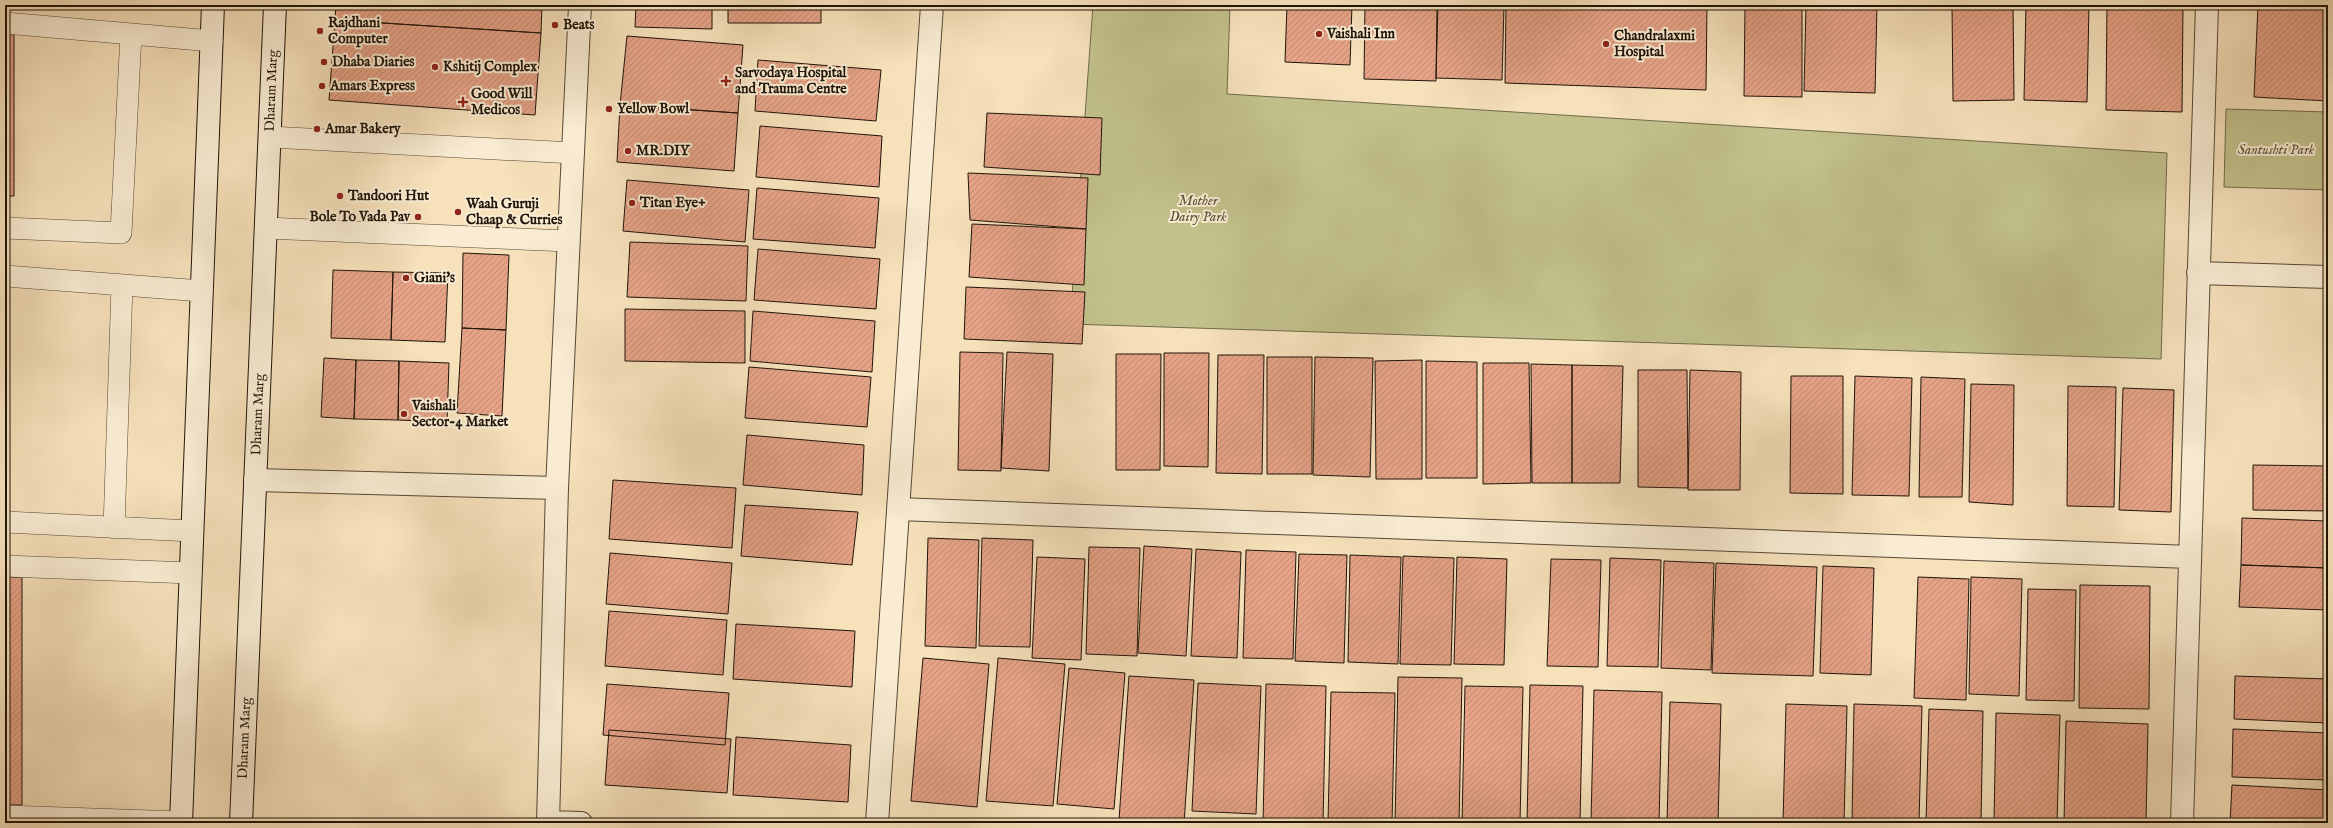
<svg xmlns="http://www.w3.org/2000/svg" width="2333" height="828" viewBox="0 0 2333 828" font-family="'IM FELL English',serif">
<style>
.green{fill:#c2c18c;stroke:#706a4a}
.building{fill:url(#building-hatch);stroke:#1f1408}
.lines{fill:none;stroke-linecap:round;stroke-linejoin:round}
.lane-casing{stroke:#554735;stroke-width:22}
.street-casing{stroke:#554735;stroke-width:24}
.secondary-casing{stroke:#1f1408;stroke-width:24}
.lane{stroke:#f9ecd3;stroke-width:21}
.street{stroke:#f9ecd3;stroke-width:22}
.secondary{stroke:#f9ecd3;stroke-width:22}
.poi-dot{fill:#8f2418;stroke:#f9ecd3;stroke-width:1.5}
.labels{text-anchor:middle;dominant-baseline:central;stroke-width:4;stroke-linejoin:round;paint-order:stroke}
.poi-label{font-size:14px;font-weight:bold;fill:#1f1408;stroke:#f9ecd3;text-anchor:start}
.street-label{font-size:14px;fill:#1f1408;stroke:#f9ecd3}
.park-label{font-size:14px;font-style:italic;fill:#585136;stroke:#f9ecd3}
</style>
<defs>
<pattern id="building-hatch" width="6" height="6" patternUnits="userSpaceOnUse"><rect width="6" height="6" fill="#e5a287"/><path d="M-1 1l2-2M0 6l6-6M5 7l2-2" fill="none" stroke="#c48b73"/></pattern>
</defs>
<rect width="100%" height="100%" fill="#f6e1bb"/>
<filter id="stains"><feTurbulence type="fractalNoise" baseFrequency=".005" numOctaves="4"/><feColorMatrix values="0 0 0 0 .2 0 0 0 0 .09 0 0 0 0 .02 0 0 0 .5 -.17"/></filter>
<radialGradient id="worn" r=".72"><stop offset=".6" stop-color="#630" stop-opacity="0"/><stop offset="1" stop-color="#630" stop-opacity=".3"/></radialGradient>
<path class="green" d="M1093,5H1230L1227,94L2167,153L2161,359L1070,324Z
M2226,109L2328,112V190L2224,187Z"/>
<path class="building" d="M336,5H542L541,33L335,20Z
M636,5H712V29L635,27Z
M728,5H821V23H728Z
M1287,5H1352L1350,65L1285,62Z
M1365,5H1437L1436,81L1364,79Z
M1438,5H1504L1502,80L1436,78Z
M1506,5H1707L1706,90L1505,83Z
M1745,5H1802V97L1744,96Z
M1806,5H1877L1875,93L1804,91Z
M1952,5H2013L2014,100L1953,101Z
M2026,5H2089L2087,102L2024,100Z
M2107,5H2183L2182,112L2106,110Z
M2258,5H2328V101L2254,97Z
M335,20L541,33L535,115L329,100Z
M5,30H14V196H5Z
M627,36L743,45L738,113L620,105Z
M758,60L881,70L876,121L755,111Z
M620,105L738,113L734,171L617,162Z
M987,113L1102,118L1100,175L984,167Z
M760,126L882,136L879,187L756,177Z
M968,173L1088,178L1086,229L970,220Z
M627,180L749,190L745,242L623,231Z
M757,188L879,198L875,248L753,239Z
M972,224L1086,229L1084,285L969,277Z
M630,242L748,246L746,301L627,297Z
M758,249L880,259L876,309L754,300Z
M463,253L509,255L506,330L462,328Z
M333,270L393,272L391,340L331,338Z
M393,272L448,273L445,342L391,340Z
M966,287L1085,292L1082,344L964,339Z
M625,309L745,311V363L625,361Z
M753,311L875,321L872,372L750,361Z
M462,328L506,330L502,416L457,413Z
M960,352L1003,353L1001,471L958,470Z
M1007,352L1053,354L1049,471L1001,468Z
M1164,353H1209L1208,467L1164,466Z
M1116,354H1161L1160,470H1116Z
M1218,355H1264L1262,474L1216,473Z
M1267,357H1312V474H1267Z
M1315,357L1373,358L1370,477L1313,475Z
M324,358L356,360L354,419L321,417Z
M356,360L399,361L398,420L354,419Z
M1422,360V479H1376L1375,361Z
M399,361L449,363L447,422L398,420Z
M1426,361L1477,362V478H1426Z
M1483,363H1529L1531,483L1483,484Z
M1531,364L1572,365V483H1532Z
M1572,365L1623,366L1620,483H1572Z
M749,367L871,377L867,427L745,418Z
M1638,370H1687L1688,488L1638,487Z
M1690,370L1741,372L1740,490H1688Z
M1791,376H1843V494L1790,493Z
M1855,376L1912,378L1909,496L1852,495Z
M1921,377L1965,379L1962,497H1919Z
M1971,384L2014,385L2013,505L1969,502Z
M2068,386L2116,387L2114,507L2067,506Z
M2123,388L2174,390L2171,512L2119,510Z
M747,435L864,445L862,495L743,485Z
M2253,465L2328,466V511L2253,510Z
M613,480L736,488L732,548L609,539Z
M745,505L858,512L852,565L741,556Z
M2242,518L2328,521V568L2241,565Z
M928,538L979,540L976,648L925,646Z
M982,538L1033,540L1030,647L979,646Z
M1144,546L1192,549L1186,656L1138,653Z
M1089,547L1140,548L1137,656L1086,654Z
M1196,549L1241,552L1237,658L1191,656Z
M1246,550L1296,552L1293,659L1243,658Z
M610,553L732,563L728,614L606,604Z
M1299,554L1347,555L1344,663L1295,661Z
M1350,555L1401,557L1398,664L1348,662Z
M1403,556L1454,558L1451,665L1400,664Z
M1037,557L1085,559L1081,660L1032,658Z
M1457,557L1507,559L1504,665L1454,664Z
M1610,558L1661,560L1658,667L1607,666Z
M1551,559L1601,560L1598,667L1547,666Z
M1664,561L1714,563L1711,670L1661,668Z
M1716,563L1817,567L1813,676L1712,673Z
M2241,565L2328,568V610L2239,607Z
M1823,566L1874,568L1871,675L1820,673Z
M5,577H22V805H5Z
M1918,577L1969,579L1966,700L1914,698Z
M1971,577L2022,579L2019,696L1969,694Z
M2080,585L2150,586L2149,709L2079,708Z
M2028,589L2076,590L2074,701L2026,700Z
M609,611L727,620L723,675L605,666Z
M736,624L855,631L852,687L733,679Z
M923,658L989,664L977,807L911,801Z
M998,658L1065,664L1053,806L986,801Z
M1069,668L1125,673L1114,809L1057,804Z
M1129,676L1194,680L1184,823L1119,820Z
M2235,676L2328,679V723L2234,719Z
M1398,677L1462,678L1459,823H1395Z
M1198,683L1261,686L1256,814L1192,811Z
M607,684L729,693L725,745L603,735Z
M1266,684L1326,686L1323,823H1263Z
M1530,685L1583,686L1580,823H1527Z
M1465,686L1523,687L1520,823H1462Z
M1594,690L1662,692L1659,823H1591Z
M1331,692L1395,693L1392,823H1328Z
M1670,702L1721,704L1718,823H1667Z
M1786,704L1847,706L1844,823H1783Z
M1854,704L1922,706L1919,823H1852Z
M1929,709L1983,711L1981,823H1926Z
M1996,713L2060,715L2057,823H1994Z
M2066,721L2148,724L2146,823H2064Z
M2233,729L2328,733V780L2232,777Z
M609,730L731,739L727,793L605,785Z
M736,737L851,745L848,802L733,795Z
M2232,785L2328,790V823H2230Z"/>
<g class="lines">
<defs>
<path id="lane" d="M5,23L212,41
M270,137L573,153
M5,228L121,233L131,34
M266,228L568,241
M5,276L202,291
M5,522L192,531
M114,528L122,285
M5,566L191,573
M5,816L181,822"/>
<path id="street" d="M2198,273L2328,277
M255,480L557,488
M898,509L2190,557
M548,822L581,823
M548,823L557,488L580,5
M877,823L932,5
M2182,823L2207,5"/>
<g id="secondary">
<path d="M181,823L213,5"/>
<path id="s1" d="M241,823L275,5"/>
</g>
</defs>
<use href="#lane" class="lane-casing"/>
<use href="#street" class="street-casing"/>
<use href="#secondary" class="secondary-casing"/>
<use href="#lane" class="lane"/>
<use href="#street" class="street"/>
<use href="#secondary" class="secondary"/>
</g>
<g class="poi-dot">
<circle cx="555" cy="25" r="4"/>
<circle cx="320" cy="31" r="4"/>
<circle cx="1319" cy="34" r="4"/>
<circle cx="1606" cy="44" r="4"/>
<circle cx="324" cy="62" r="4"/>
<circle cx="435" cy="67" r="4"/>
<path d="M724 75h4v4h4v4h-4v4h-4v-4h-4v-4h4z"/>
<circle cx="322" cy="86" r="4"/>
<path d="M461 96h4v4h4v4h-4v4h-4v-4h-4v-4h4z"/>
<circle cx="609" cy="109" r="4"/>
<circle cx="317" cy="129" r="4"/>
<circle cx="628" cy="151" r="4"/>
<circle cx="340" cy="196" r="4"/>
<circle cx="632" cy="203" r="4"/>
<circle cx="458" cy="212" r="4"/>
<circle cx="418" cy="217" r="4"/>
<circle cx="406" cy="278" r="4"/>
<circle cx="404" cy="414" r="4"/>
</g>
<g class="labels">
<g class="poi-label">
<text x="328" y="23">Rajdhani<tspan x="328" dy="16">Computer</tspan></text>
<text x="563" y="25">Beats</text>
<text x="1327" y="34">Vaishali Inn</text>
<text x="1614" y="36">Chandralaxmi<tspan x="1614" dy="16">Hospital</tspan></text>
<text x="332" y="62">Dhaba Diaries</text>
<text x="443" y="67">Kshitij Complex</text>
<text x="735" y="73">Sarvodaya Hospital<tspan x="735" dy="16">and Trauma Centre</tspan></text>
<text x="330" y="86">Amars Express</text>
<text x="471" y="94">Good Will<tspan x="471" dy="16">Medicos</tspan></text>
<text x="617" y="109">Yellow Bowl</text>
<text x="325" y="129">Amar Bakery</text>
<text x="636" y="151">MR.DIY</text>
<text x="348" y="196">Tandoori Hut</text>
<text x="640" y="203">Titan Eye+</text>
<text x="466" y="204">Waah Guruji<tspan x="466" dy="16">Chaap &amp; Curries</tspan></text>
<text x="410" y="217" text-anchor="end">Bole To Vada Pav</text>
<text x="414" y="278">Giani's</text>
<text x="412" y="406">Vaishali<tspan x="412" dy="16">Sector-4 Market</tspan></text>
</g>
<g class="street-label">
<text stroke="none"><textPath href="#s1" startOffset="733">Dharam Marg</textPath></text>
<text stroke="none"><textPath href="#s1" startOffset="409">Dharam Marg</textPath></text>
<text stroke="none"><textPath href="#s1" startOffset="85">Dharam Marg</textPath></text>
</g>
<g class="park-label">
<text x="2276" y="150">Santushti Park</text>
<text x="1198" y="201">Mother<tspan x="1198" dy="16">Dairy Park</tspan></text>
</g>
</g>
<rect width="2333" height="828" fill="none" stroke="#f6e1bb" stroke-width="20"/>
<rect x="6" y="6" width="2321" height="816" fill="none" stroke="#1f1408" stroke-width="2"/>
<rect x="10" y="10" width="2313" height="808" fill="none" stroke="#1f1408"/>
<rect width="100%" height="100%" filter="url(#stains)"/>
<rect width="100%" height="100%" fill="url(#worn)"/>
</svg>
